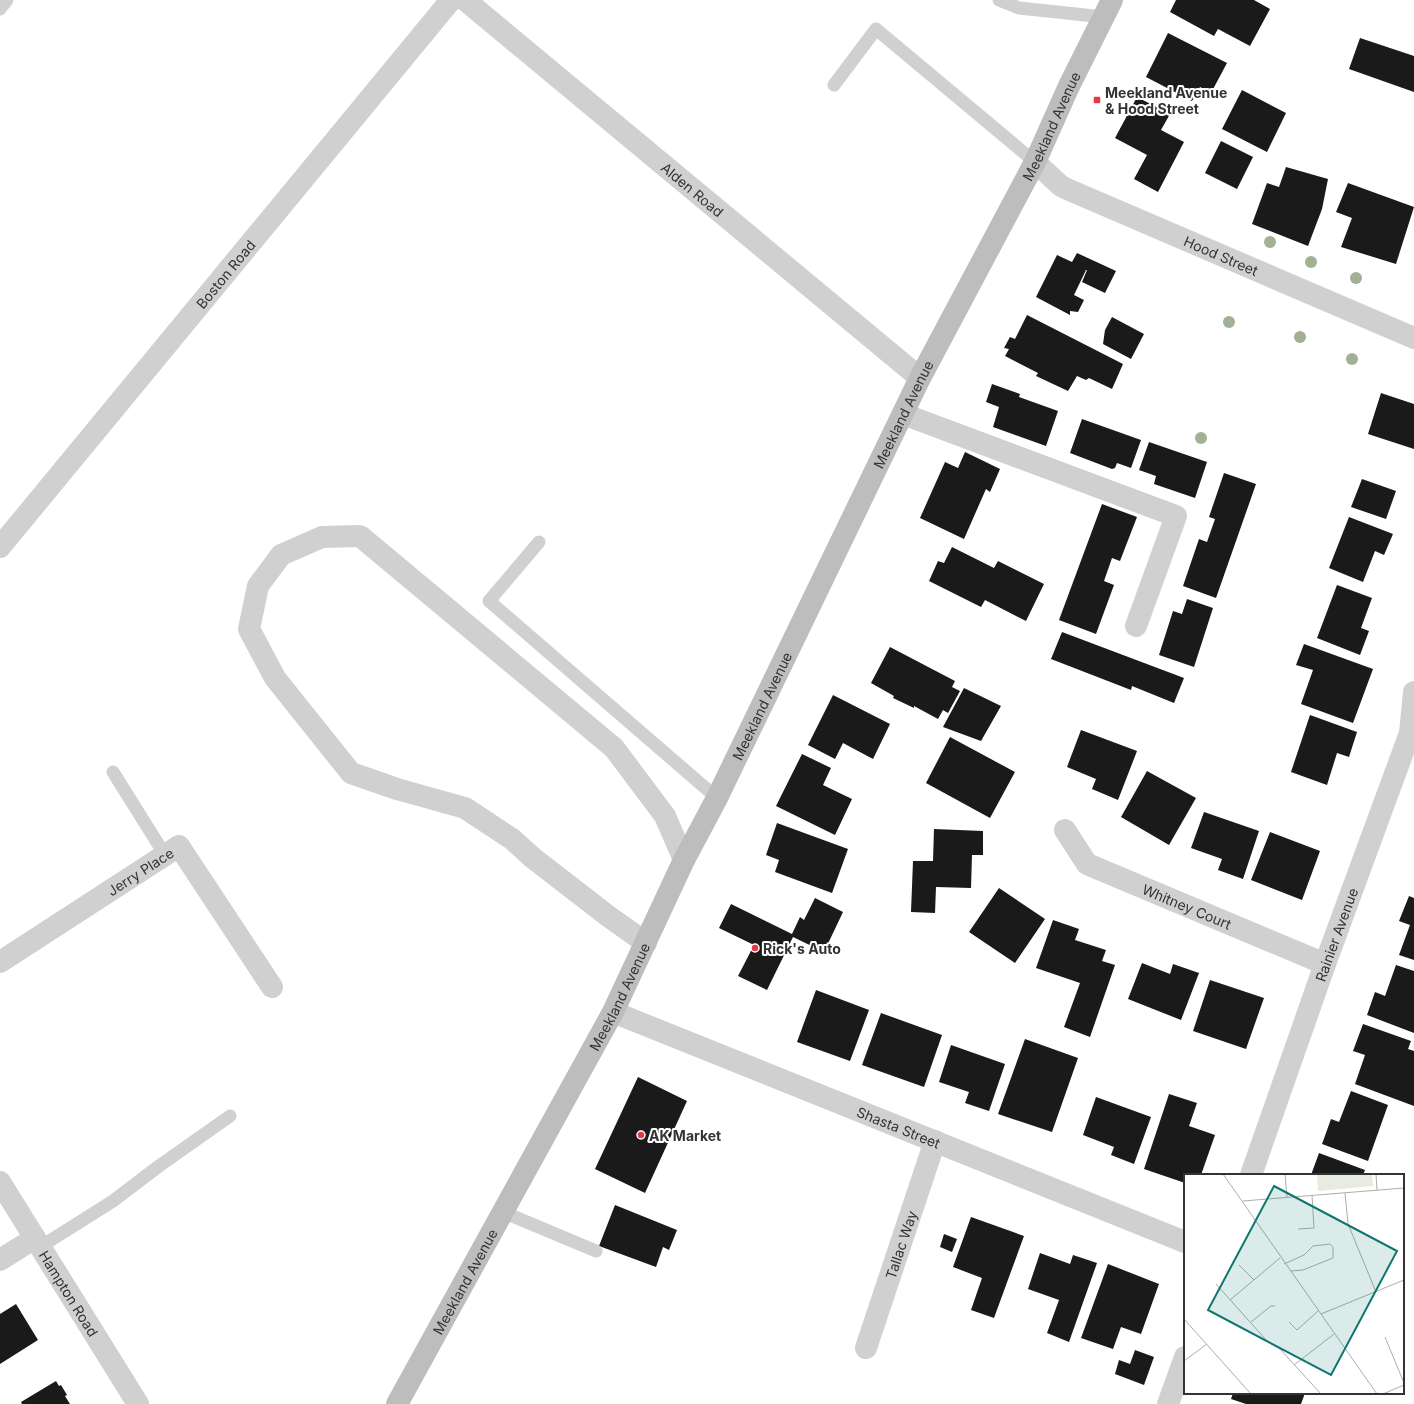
<svg xmlns="http://www.w3.org/2000/svg" width="1414" height="1404" viewBox="0 0 1414 1404" font-family="Inter,sans-serif">
<style>
.building{fill:#1a1a1a}
.lines{fill:none;stroke-linecap:round;stroke-linejoin:round}
.service{stroke:#d0d0d0;stroke-width:13}
.minor{stroke:#d0d0d0;stroke-width:22}
.tertiary{stroke:#d0d0d0;stroke-width:22}
.secondary{stroke:#bdbdbd;stroke-width:22}
.tree{fill:#a2b095}
.poi-dot{fill:#e63946;stroke:#fff;stroke-width:1.5}
.labels{text-anchor:middle;dominant-baseline:central;stroke-width:4;stroke-linejoin:round;paint-order:stroke}
.poi-label{font-size:14px;font-weight:bold;fill:#333;stroke:#fff;text-anchor:start}
.street-label{font-size:14px;fill:#333;stroke:#fff}
.inset-road{fill:none;stroke:#adadad;stroke-width:1}
.view{fill:#0f766e;fill-opacity:0.15;stroke:#0f766e;stroke-width:2}
.inset-edge{fill:none;stroke:#333;stroke-width:2}
</style>
<rect width="100%" height="100%" fill="#fff"/>
<path class="building" d="M1176,0H1254L1270,9L1250,46L1218,29L1214,36L1170,12Z
M1168,33L1227,63L1211,93L1200,87L1192,101L1146,77Z
M1360,38L1414,56V92L1349,69Z
M1242,90L1286,113L1267,152L1222,129Z
M1137,97L1170,114L1161,130L1184,142L1158,192L1134,179L1147,155L1115,138Z
M1221,141L1253,157L1237,189L1205,173Z
M1286,167L1328,179L1322,209L1308,246L1252,224L1267,183L1279,187Z
M1348,183L1414,207L1396,264L1341,247L1352,218L1336,212Z
M1077,253L1116,271L1105,293L1082,282L1087,270H1086L1074,295L1084,300L1078,312L1070,311V315L1036,297L1057,255L1072,262Z
M1027,315L1123,364L1112,389L1089,378L1086,380L1077,376L1068,391L1036,376L1038,373L1005,356L1009,349L1004,348L1010,337L1015,339Z
M1112,317L1144,334L1131,359L1103,344L1105,330Z
M992,384L1020,394L1019,397L1058,411L1046,446L993,427L999,407L986,402Z
M1381,393L1414,404V449L1368,434Z
M1082,419L1141,440L1131,468L1117,463L1115,468L1112,469L1070,453Z
M1149,442L1207,462L1195,498L1154,484L1156,476L1139,470Z
M965,452L1000,469L990,492L986,489L964,539L920,518L945,462L958,468Z
M1224,473L1256,484L1216,598L1183,586L1199,539L1207,542L1215,519L1209,517Z
M1362,479L1396,491L1386,519L1351,507Z
M1102,504L1137,517L1120,561L1112,558L1104,581L1114,585L1096,634L1059,620Z
M1349,517L1393,534L1384,555L1375,551L1363,582L1329,568Z
M952,547L994,568L998,561L1044,584L1026,621L985,600L981,607L929,581L938,561L944,563Z
M1337,585L1372,598L1361,628L1369,631L1360,655L1317,638Z
M1187,599L1213,608L1194,667L1159,655L1173,611L1182,614Z
M1062,632L1184,678L1174,703L1132,686L1131,690L1051,659Z
M1304,644L1373,669L1353,723L1301,704L1313,670L1296,665Z
M890,647L955,681L952,687L960,691L948,713L943,710L938,719L914,706V708L893,698L894,696L871,683Z
M964,688L1001,706L981,741L943,727Z
M833,695L890,724L873,759L843,743L835,759L808,745Z
M1310,715L1357,732L1349,757L1337,753L1327,785L1291,772Z
M1081,730L1137,751L1118,800L1092,789L1096,779L1067,767Z
M950,737L1015,772L990,818L926,783Z
M802,754L831,768L823,785L852,799L835,835L776,806Z
M1147,771L1196,798L1169,845L1121,817Z
M1204,812L1259,831L1243,879L1218,870L1222,859L1191,848Z
M777,823L848,849L832,893L775,872L779,860L766,855Z
M934,829L983,831V855H972L971,888L936,887L935,913L911,912L913,861H933Z
M1270,832L1320,851L1302,900L1251,880Z
M999,888L1045,919L1015,963L969,932Z
M1409,896L1414,898V960L1399,955L1410,925L1399,921Z
M815,898L843,912L824,952L793,937L767,990L738,976L754,945L719,928L731,904L792,934L800,917L804,920Z
M1053,920L1079,929L1075,940L1106,950L1102,961L1115,965L1090,1037L1064,1027L1080,983L1036,968Z
M1142,963L1170,974L1173,964L1199,973L1181,1020L1128,999Z
M1396,965L1414,971V1033L1367,1015L1375,992L1385,996Z
M1210,980L1264,998L1246,1049L1193,1031Z
M816,990L869,1010L850,1061L797,1042Z
M881,1013L942,1035L924,1087L862,1065Z
M1363,1024L1411,1041L1408,1049L1414,1051V1106L1355,1084L1365,1055L1353,1051Z
M1025,1039L1078,1058L1052,1132L998,1114Z
M951,1045L1005,1064L989,1111L965,1103L969,1092L939,1082Z
M638,1077L687,1101L645,1193L595,1169Z
M1351,1091L1388,1105L1368,1161L1322,1144L1331,1119L1339,1122Z
M1169,1094L1197,1103L1189,1126L1215,1135L1201,1175H1185V1183L1144,1169Z
M1096,1097L1151,1117L1134,1164L1111,1155L1114,1147L1083,1135Z
M1319,1153L1365,1170L1363,1175H1311Z
M615,1205L677,1230L669,1250L663,1247L656,1267L599,1246Z
M971,1217L1024,1236L994,1318L971,1310L982,1278L953,1267Z
M944,1234L957,1239L952,1252L940,1247Z
M1040,1253L1070,1264L1073,1255L1097,1263L1069,1342L1047,1333L1059,1300L1028,1289Z
M1108,1264L1159,1284L1141,1334L1121,1327L1113,1349L1081,1338Z
M16,1304L38,1340L0,1364V1314Z
M1135,1350L1154,1357L1144,1385L1115,1374L1119,1360L1130,1364Z
M56,1381L59,1386L61,1385L67,1395L65,1396L70,1404H22L21,1402Z
M1233,1393H1305L1301,1404H1246L1231,1399Z"/>
<g class="lines">
<path class="service" d="M999,0L1019,8L1104,17
M0,9L7,0
M834,85L876,29L1035,162
M539,542L489,601L717,798
M113,772L165,855
M503,1212L596,1251
M40,1247L113,1201L159,1166L230,1116"/>
<g class="minor">
<path id="s1" d="M465,0L920,378"/>
<path id="s2" d="M1035,162L1061,186L1067,189L1414,338"/>
<path d="M903,414L1176,516L1136,626"/>
<path id="s3" d="M0,547L451,0"/>
<path id="s4" d="M1065,830L1087,864L1325,964"/>
<path d="M646,943L608,916L533,858L512,839L465,808L397,789L351,773L275,678L249,629L258,586L281,555L322,537L360,536L614,748L665,816L684,860"/>
<path id="s5" d="M0,962L179,846L272,987"/>
<path id="s6" d="M613,1012L1185,1242"/>
<path id="s7" d="M1251,1175L1325,964L1410,733L1414,692"/>
<path d="M0,1260L35,1238"/>
<path id="s8" d="M866,1348L935,1141"/>
<path d="M1168,1404L1185,1357"/>
</g>
<path class="tertiary" id="s9" d="M0,1182L138,1404"/>
<path class="secondary" id="s10" d="M397,1404L613,1012L684,860L717,798L920,378L1035,162L1069,86L1112,0"/>
</g>
<g class="tree">
<circle cx="1270" cy="242" r="6"/>
<circle cx="1311" cy="262" r="6"/>
<circle cx="1356" cy="278" r="6"/>
<circle cx="1229" cy="322" r="6"/>
<circle cx="1300" cy="337" r="6"/>
<circle cx="1352" cy="359" r="6"/>
<circle cx="1201" cy="438" r="6"/>
</g>
<g class="poi-dot">
<rect x="1093" y="96" width="8" height="8" rx="2"/>
<circle cx="755" cy="948" r="4"/>
<circle cx="641" cy="1135" r="4"/>
</g>
<g class="labels">
<g class="poi-label">
<text x="1105" y="92">Meekland Avenue<tspan x="1105" dy="16">&amp; Hood Street</tspan></text>
<text x="763" y="948">Rick's Auto</text>
<text x="649" y="1135">AK Market</text>
</g>
<g class="street-label">
<text stroke="none"><textPath href="#s10" startOffset="1436">Meekland Avenue</textPath></text>
<text stroke="none"><textPath href="#s1" startOffset="296">Alden Road</textPath></text>
<text stroke="none"><textPath href="#s2" startOffset="210">Hood Street</textPath></text>
<text stroke="none"><textPath href="#s3" startOffset="354">Boston Road</textPath></text>
<text stroke="none"><textPath href="#s10" startOffset="1112">Meekland Avenue</textPath></text>
<text stroke="none"><textPath href="#s10" startOffset="788">Meekland Avenue</textPath></text>
<text stroke="none"><textPath href="#s5" startOffset="167">Jerry Place</textPath></text>
<text stroke="none"><textPath href="#s4" startOffset="149">Whitney Court</textPath></text>
<text stroke="none"><textPath href="#s7" startOffset="255">Rainier Avenue</textPath></text>
<text stroke="none"><textPath href="#s10" startOffset="464">Meekland Avenue</textPath></text>
<text stroke="none"><textPath href="#s6" startOffset="308">Shasta Street</textPath></text>
<text stroke="none"><textPath href="#s8" startOffset="109">Tallac Way</textPath></text>
<text stroke="none"><textPath href="#s10" startOffset="140">Meekland Avenue</textPath></text>
<text stroke="none"><textPath href="#s9" startOffset="131">Hampton Road</textPath></text>
</g>
</g>
<g transform="translate(1184 1174)">
<rect width="220" height="220" fill="#fff"/>
<path d="M133,0H188L189,12L134,17Z" fill="#e6ecdf"/>
<path class="inset-road" d="M39,0L193,220M101,0L103,23M192,0L193,16M161,19L164,50L192,118M59,27L220,14M114,55L130,54L128,21M100,90L120,81L129,72L146,70L149,73V84L119,96L107,97M55,91L70,106M32,110L83,167L96,175L137,220M46,126L96,84M137,140L220,106M0,145L67,220M67,148L87,132H91M105,148L113,156L134,137M201,163L220,209M0,187L23,170M110,191L150,160M199,220L220,211"/>
<path class="view" d="M90,12L213,77L147,201L24,136Z"/>
<rect width="220" height="220" class="inset-edge"/>
</g>
</svg>
